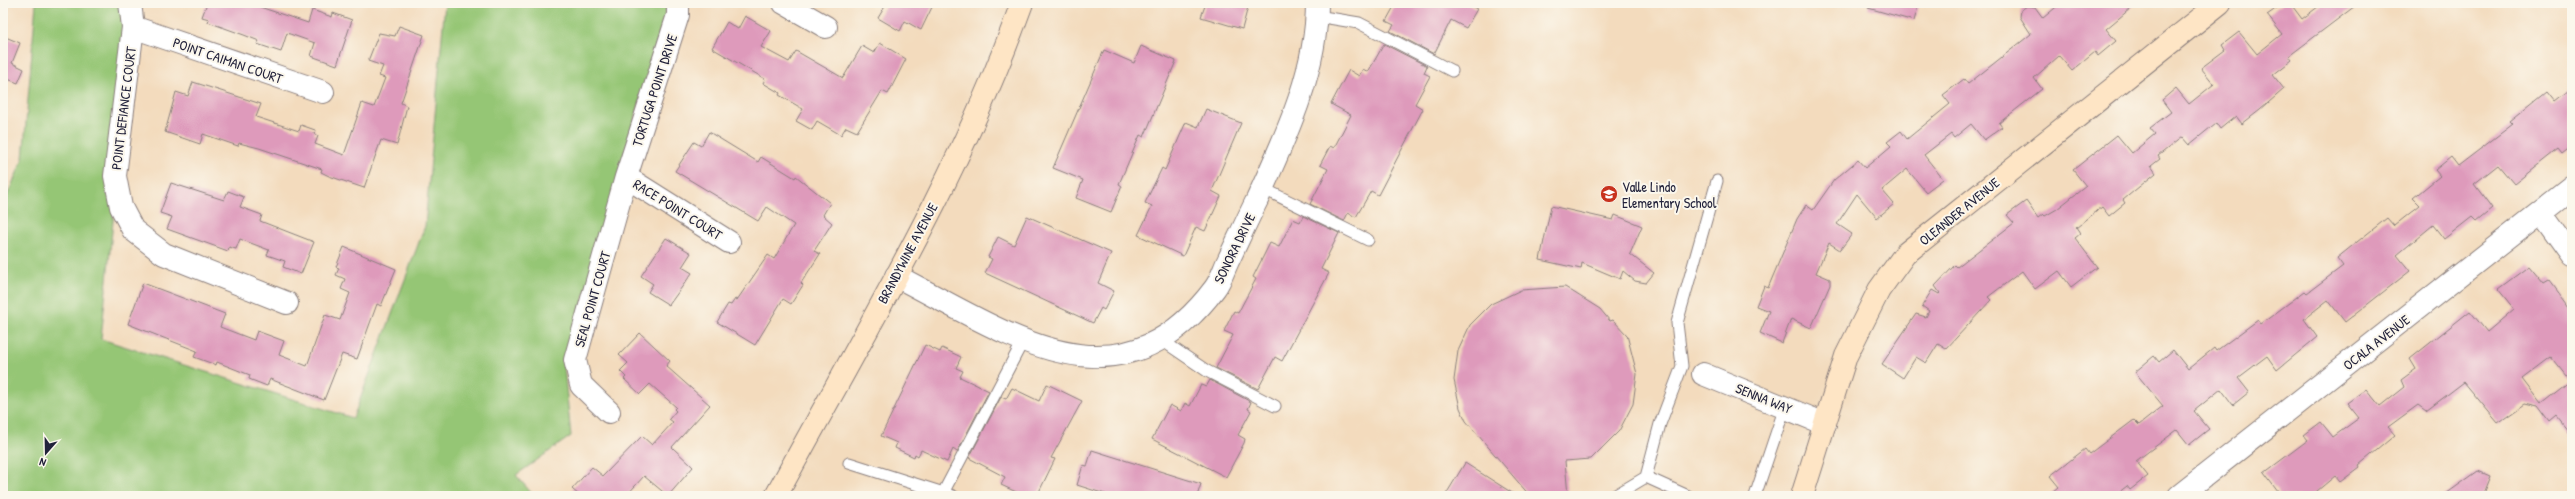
<svg xmlns="http://www.w3.org/2000/svg" width="2575" height="499" viewBox="0 0 2575 499" font-family="'Patrick Hand',sans-serif">
<style>
.green{fill:#95c675;stroke:#5c7458}
.building{fill:#de9abb;fill-rule:evenodd}
.lines{fill:none;stroke-linecap:round;stroke-linejoin:round}
.lane-casing{stroke:#8a7e7c;stroke-width:13}
.street-casing{stroke:#8a7e7c;stroke-width:24}
.secondary-casing{stroke:#8a7e7c;stroke-width:24}
.lane{stroke:#fff;stroke-width:11}
.street{stroke:#fff;stroke-width:22}
.secondary{stroke:#fee5c5;stroke-width:22}
.labels{text-anchor:middle;dominant-baseline:central;stroke-width:4;stroke-linejoin:round;paint-order:stroke}
.street-label{font-size:14px;fill:#22223b;stroke:#fbf7ec}
.poi-label{font-size:14px;fill:#22223b;stroke:#fbf7ec;text-anchor:start}
</style>
<rect width="100%" height="100%" fill="#fbf7ec"/>
<filter id="ink" filterUnits="userSpaceOnUse"><feTurbulence type="fractalNoise" baseFrequency=".025" numOctaves="2"/><feDisplacementMap in="SourceGraphic" scale="8" xChannelSelector="R" yChannelSelector="G"/><feConvolveMatrix kernelMatrix="1 2 1 2 8 2 1 2 1" color-interpolation-filters="sRGB"/></filter>
<filter id="wash" filterUnits="userSpaceOnUse"><feTurbulence type="fractalNoise" baseFrequency=".012" numOctaves="4" result="noise"/><feDisplacementMap in="SourceGraphic" scale="16" xChannelSelector="R" yChannelSelector="G"/><feGaussianBlur stdDeviation="0.9" result="paint"/><feColorMatrix in="noise" values="0 0 0 0 0 0 0 0 0 0 0 0 0 0 0 0 0 1.4 0 .05"/><feComposite in="paint" operator="in"/></filter>
<g filter="url(#wash)">
<rect width="100%" height="100%" fill="#f3dbbd"/>
<path class="green" d="M36,3H128L132,35L101,339L353,418L425,226L445,3H668L564,367L571,436L516,475L534,496H3V205L23,159Z"/>
<g id="blocks">
<path class="building" d="M207,3H248L308,23L312,10L332,17L333,13L352,20L337,65L311,56L315,43L287,33L281,52L257,44L259,41L244,35L208,22L209,19L202,17Z
M887,3H934L921,30L905,21L900,31L878,18Z
M1206,3H1249L1242,29L1201,17Z
M1396,3H1465L1477,9L1466,28L1451,20L1434,54L1390,31L1394,25L1386,21Z
M1869,3H1919L1914,21L1868,8Z
M2061,3H2137L2106,29L2116,41L2098,56L2095,52L2072,71L2059,56L2034,78L2042,89L1999,123L2002,127L1984,140L1971,124L1954,138L1951,134L1924,155L1943,179L1926,192L1907,169L1882,190L1894,204L1877,218L1857,194L1837,224L1852,234L1840,250L1829,243L1816,273L1830,279V285L1811,328L1791,319L1782,343L1760,333L1769,311L1756,306L1764,286L1768,288L1797,219L1806,205L1813,210L1834,180L1858,160L1865,168L1891,146L1887,142L1901,131L1907,139L1950,104L1943,95L1964,79L1968,84L2031,34L2020,17L2021,10L2027,6L2035,7L2043,18Z
M2284,3H2290L2302,19L2323,3H2359L2289,56L2292,60L2273,75L2284,89L2260,110L2242,124L2236,116L2220,129L2216,123L2189,145L2182,137L2158,156L2160,159L2151,166L2156,173L2123,200L2125,203L2109,216L2102,207L2076,228L2080,234L2075,238L2097,267L2071,287L2059,271L2035,289L2022,271L1988,297L1991,300L1946,349L1938,344L1926,363L1916,357L1903,378L1882,364L1916,314L1926,317L1929,311L1922,306L1932,290L1939,294L1940,293L1935,286L1955,265L1957,267L2014,223L2007,215L2026,201L2038,218L2043,214L2045,216L2057,209L2086,186L2073,170L2117,135L2132,153L2155,134L2150,128L2171,112L2162,100L2176,88L2189,104L2214,84L2201,68L2225,50L2222,45L2239,32L2257,54L2282,34L2267,15Z
M745,16L771,31L761,47L789,62L796,51L843,78L862,46L874,53L880,43L906,59L888,94L882,91L857,132L846,127L841,135L817,121L812,130L796,121L803,109L779,95L780,93L763,83L765,79L712,48L727,22L738,29Z
M399,26L424,35L401,103L407,106L397,145L381,140L364,188L329,176L321,172L322,169L259,148L239,143L238,146L203,134L200,144L165,132L176,92L188,96L193,82L261,104L256,117L299,131L301,125L315,130L314,134L318,136L315,144L344,155L362,103L374,107L385,78L379,76L383,66L368,61L379,33L395,36Z
M3,36L20,43L12,63L24,69L18,83L5,78L3,83Z
M1384,44L1427,66L1424,73L1430,76L1415,104L1423,109L1378,195L1371,191L1356,217L1348,213L1344,221L1310,204L1328,169L1320,165L1330,146L1334,148L1351,115L1331,104L1349,70L1359,76L1363,69L1368,72Z
M1141,46L1176,61L1144,137L1140,135L1119,184L1122,186L1111,212L1076,198L1083,180L1053,168L1104,50L1134,63Z
M2572,88V146L2562,154L2558,149L2514,184L2498,165L2474,184L2492,208L2476,221L2472,217L2444,239L2433,225L2397,255L2410,271L2345,322L2328,300L2304,319L2317,337L2277,370L2267,356L2238,378L2249,392L2233,405L2221,389L2194,411L2209,429L2189,445L2177,430L2136,461L2148,476L2130,490L2127,486L2114,496H2048L2059,487L2050,476L2085,449L2089,454L2134,420L2139,425L2163,406L2135,372L2154,356L2159,362L2173,350L2188,369L2214,348L2216,351L2258,320L2261,324L2305,291L2307,293L2343,266L2337,258L2387,218L2394,226L2420,205L2413,198L2440,176L2435,170L2451,157L2458,166L2513,124L2510,121L2546,92L2554,102Z
M1206,109L1241,123L1212,191L1221,196L1205,231L1196,227L1183,256L1138,235L1152,206L1145,203L1162,168L1165,170L1186,122L1198,127Z
M709,132L758,162L761,157L795,178L796,176L830,203L823,215L832,223L814,251L820,254L801,283L803,285L791,304L783,299L755,345L717,322L728,304L731,305L735,299L737,300L768,255L774,259L794,225L767,207L758,221L675,171L694,142L701,146Z
M171,183L224,200L228,191L244,197L240,207L262,215L260,221L314,242L301,274L283,267L285,261L267,255L269,250L240,239L236,249L229,247L228,251L167,229L172,217L160,213Z
M1551,206L1613,220L1615,215L1642,226L1630,254L1654,273L1646,283L1635,281L1623,271L1620,279L1582,263L1581,269L1540,260Z
M1027,216L1111,253L1098,283L1114,291L1104,310L1101,308L1093,323L985,273L992,259L988,257L998,237L1014,245Z
M1303,216L1339,233L1321,269L1329,273L1282,361L1275,357L1258,389L1216,368L1233,335L1224,331L1234,311L1238,313L1256,279L1253,277L1270,243L1279,247L1293,219L1300,222Z
M666,238L691,253L682,267L692,273L669,305L648,292L653,284L641,276Z
M344,247L396,269L381,306L377,304L357,359L342,354L324,400L270,379L267,386L249,379L250,375L217,362L216,365L194,357L197,351L128,324L143,283L225,314L220,327L254,340L257,331L284,341L279,355L307,366L325,315L340,320L350,293L341,289L345,279L336,275L339,268L336,267Z
M2529,266L2544,284L2549,281L2572,312V436L2557,417L2550,423L2538,407L2525,404L2498,423L2464,382L2426,411L2418,405L2388,427L2395,435L2359,465L2360,467L2340,482L2335,476L2311,496H2281L2264,473L2308,440L2304,435L2321,422L2333,437L2359,418L2347,403L2366,389L2380,406L2404,387L2401,380L2416,369L2410,359L2470,311L2487,332L2514,309L2498,289ZM2551,357L2570,381L2541,404L2522,379Z
M1565,287L1600,309L1610,321L1613,320L1627,335L1637,374L1633,404L1619,431L1591,459L1565,461L1568,496H1530L1466,421L1460,408L1454,380L1458,351L1470,325L1491,304L1521,290Z
M640,333L670,361L666,366L710,405L672,447L693,467L668,496L644,476L626,496H580L572,489L592,467L603,476L642,436L652,445L673,422L669,419L676,411L674,409L676,407L650,384L640,394L624,379L626,377L620,371L628,363L619,355Z
M925,345L940,352L942,348L961,357L956,368L963,371L960,377L989,391L957,452L953,449L947,462L921,450L918,456L915,454L914,457L895,448L897,443L881,436Z
M1210,380L1251,402L1248,409L1251,411L1238,435L1245,439L1244,443L1226,477L1152,439L1170,405L1181,411L1185,403L1190,406L1201,385L1206,387Z
M1047,384L1082,401L1051,458L1055,459L1037,496H1025L1001,485L1005,477L969,458L1001,397L1006,399L1012,388L1039,401Z
M1092,450L1201,484L1197,496H1111L1077,485L1083,465L1087,466Z
M1465,463L1517,496H1445Z
M2478,471L2490,476L2482,496H2443Z"/>
</g>
</g>
<g filter="url(#ink)">
<use href="#blocks" fill-opacity="0" stroke="#8a7e7c" stroke-width="1"/>
<g class="lines">
<defs>
<path id="lane" d="M1317,16L1359,23L1452,71
M1262,188L1368,240
M1160,339L1207,371L1275,406
M849,463L953,496
M943,493L1023,341
M1614,496L1646,477
M1688,496L1646,477L1660,424L1682,366L1677,323L1717,181
M1755,496L1785,407"/>
<path id="street" d="M130,3L133,27L115,176L121,207L133,230L164,254L287,303
M784,3L826,27
M133,27L323,92
M626,177L729,242
M2541,212L2572,255
M896,276C1006,332 1118,418 1215,288C1221,280 1224,269 1228,261C1238,240 1247,220 1257,200C1285,138 1317,72 1317,3
M1703,374L1825,424
M609,412L581,385L575,360L626,177L678,15V3
M2179,496L2572,187"/>
<path id="secondary" d="M776,496C863,335 960,176 1022,3
M1802,496L1846,356L1879,290L1905,254L2220,3"/>
</defs>
<use href="#lane" class="lane-casing"/>
<use href="#street" class="street-casing"/>
<use href="#secondary" class="secondary-casing"/>
<use href="#lane" class="lane"/>
<use href="#street" class="street"/>
<use href="#secondary" class="secondary"/>
</g>
</g>
<defs>
<symbol id="school-disc" viewBox="-11 -11 22 22"><circle r="9.5" fill="#c8321e" stroke="#fbf7ec"/><path d="M0-5L7-2L0 1L-7-2ZM-4 1L0 2.5L4 1V4Q0 6-4 4Z" fill="#fff"/></symbol>
</defs>
<g fill-rule="evenodd">
<use href="#school-disc" x="1599" y="184" width="20" height="20"/>
</g>
<g class="labels">
<g class="street-label">
<text transform="translate(228 60) rotate(19)">POINT CAIMAN COURT</text>
<text transform="translate(654 90) rotate(-72)">TORTUGA POINT DRIVE</text>
<text transform="translate(123 108) rotate(-83)">POINT DEFIANCE COURT</text>
<text transform="translate(678 209) rotate(32)">RACE POINT COURT</text>
<text transform="translate(1959 211) rotate(-39)">OLEANDER AVENUE</text>
<text transform="translate(1234 248) rotate(-64)">SONORA DRIVE</text>
<text transform="translate(907 253) rotate(-62)">BRANDYWINE AVENUE</text>
<text transform="translate(592 299) rotate(-74)">SEAL POINT COURT</text>
<text transform="translate(2376 342) rotate(-38)">OCALA AVENUE</text>
<text transform="translate(1764 398) rotate(22)">SENNA WAY</text>
</g>
<g class="poi-label">
<text x="1622" y="186">Valle Lindo<tspan x="1622" dy="16">Elementary School</tspan></text>
</g>
</g>
<rect width="2575" height="499" fill="none" stroke="#fbf7ec" stroke-width="16"/>
<g transform="translate(46 453) rotate(200)" stroke="#fbf7ec" stroke-width="3" paint-order="stroke">
<path d="M0-3L7 15L0 10L-7 15Z" fill="#22223b"/>
<text y="-6" font-size="11" font-weight="bold" text-anchor="middle" fill="#22223b">N</text>
</g>
</svg>
